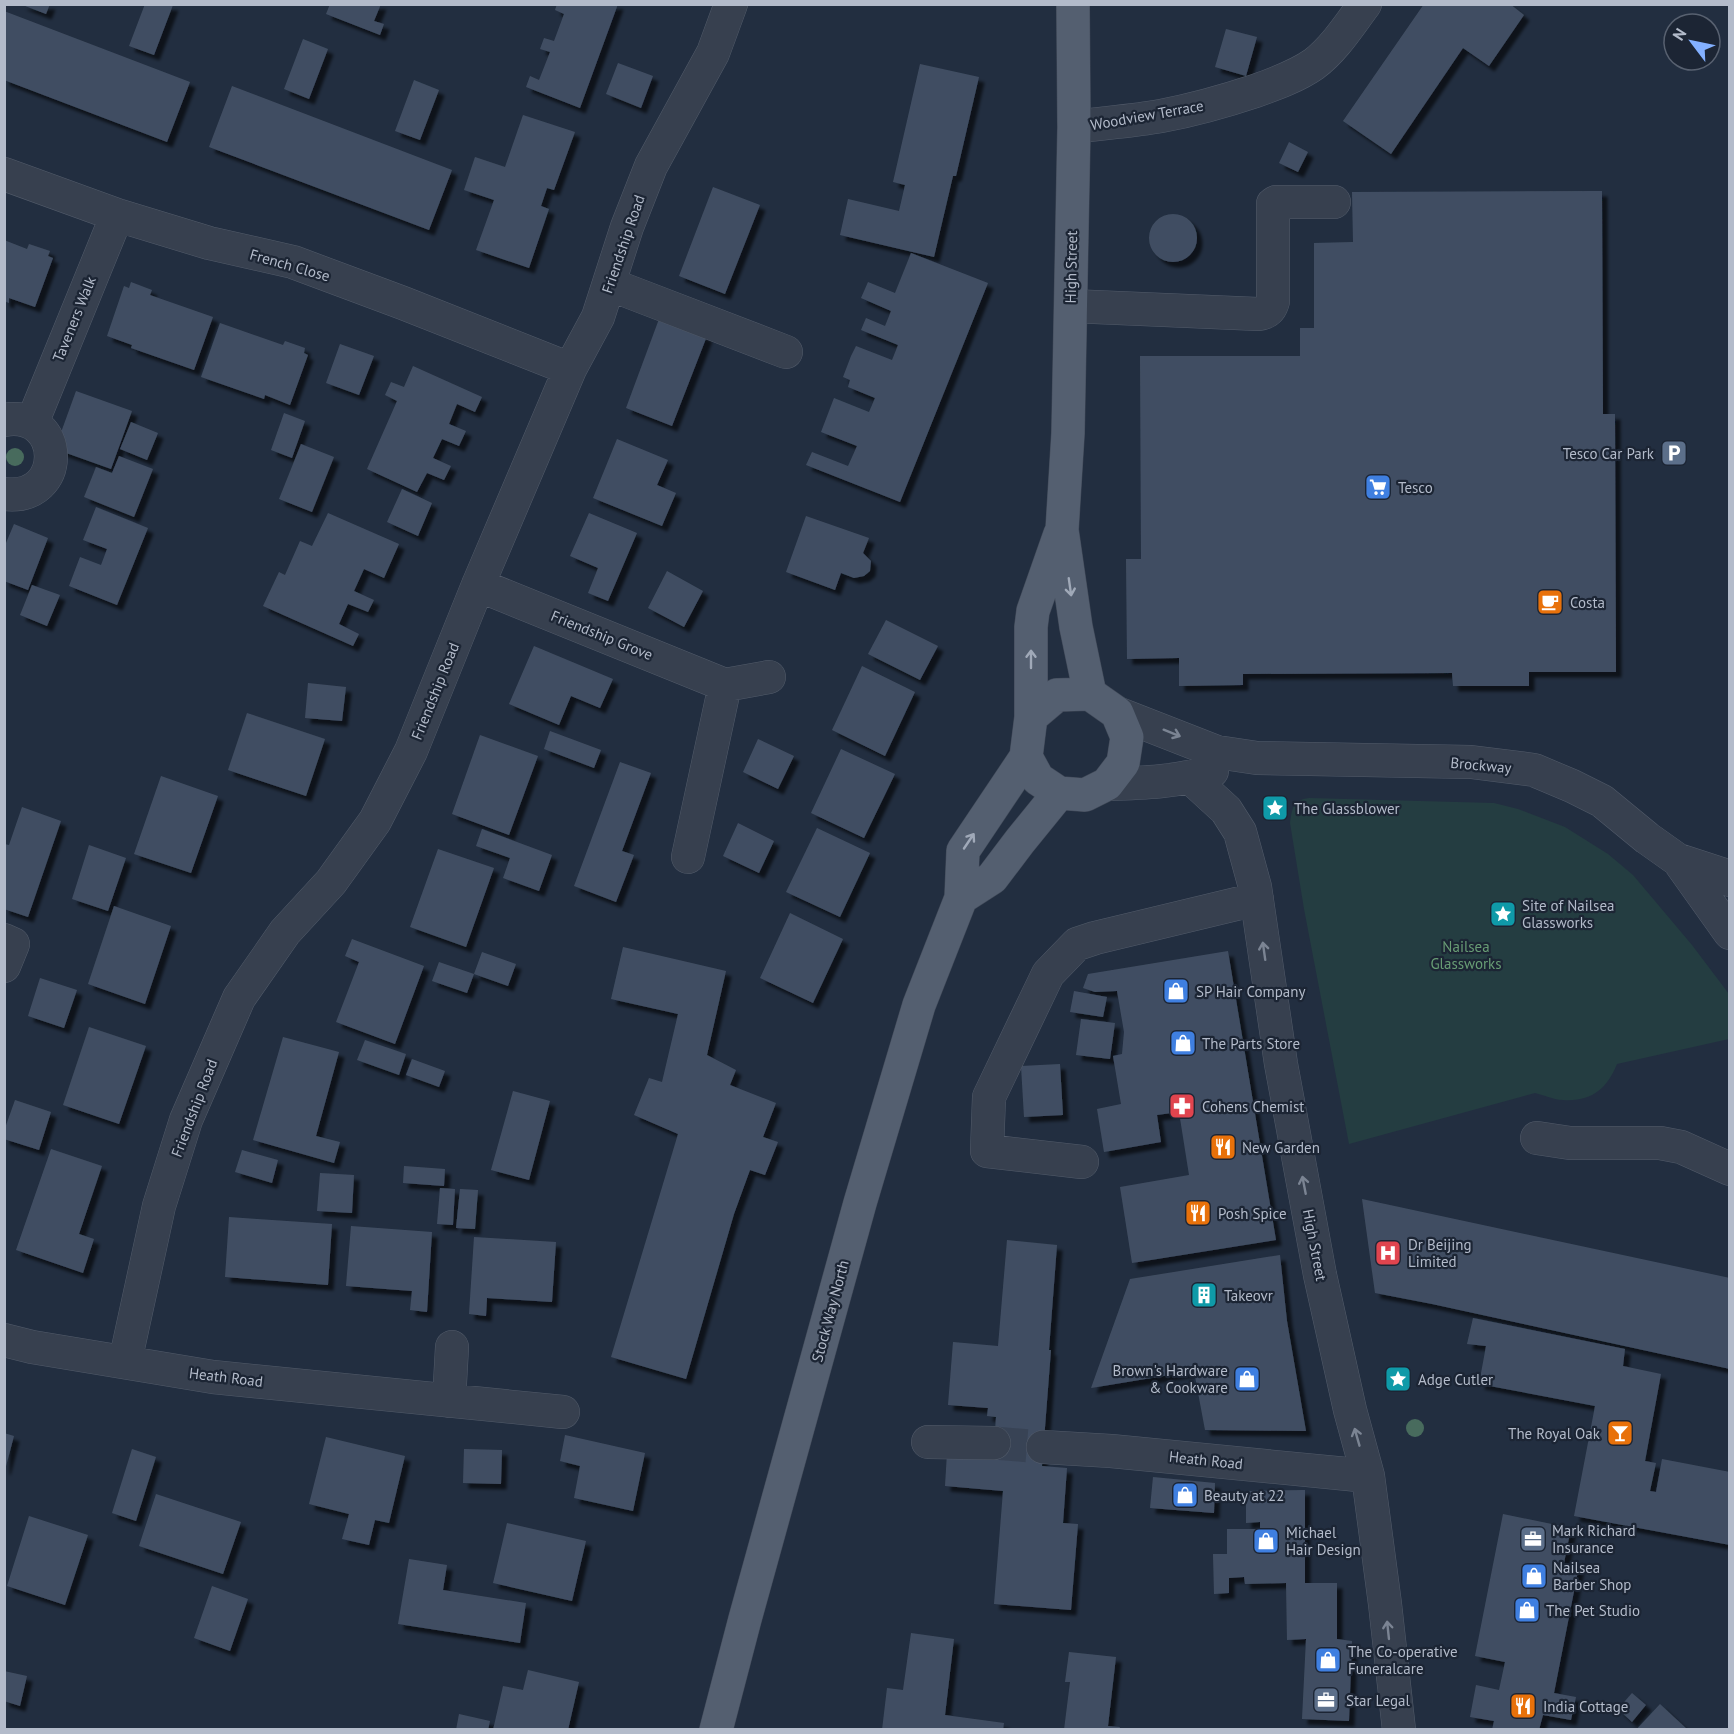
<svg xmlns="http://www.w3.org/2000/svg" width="1734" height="1734" viewBox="0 0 1734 1734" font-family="'PT Sans',sans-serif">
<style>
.green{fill:#243d41}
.building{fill:#414e62;filter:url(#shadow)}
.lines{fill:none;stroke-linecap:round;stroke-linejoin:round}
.minor-tunnel{stroke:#384355;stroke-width:33;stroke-dasharray:33 16;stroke-linecap:butt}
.minor-casing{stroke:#525b6a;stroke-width:34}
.major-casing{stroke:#404958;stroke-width:34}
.minor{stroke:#37404f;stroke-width:33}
.major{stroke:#545f70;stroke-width:33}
.tree{fill:#486b5d}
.oneway{stroke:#a0a9b8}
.oneway2{stroke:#7b8493}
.labels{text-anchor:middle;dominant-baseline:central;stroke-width:4.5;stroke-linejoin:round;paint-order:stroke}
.street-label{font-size:15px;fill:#b3bbca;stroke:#1c2534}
.poi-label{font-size:15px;fill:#b3bbca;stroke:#1c2534;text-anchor:start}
.park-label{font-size:15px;fill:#689d75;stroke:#1c2534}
</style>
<defs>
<filter id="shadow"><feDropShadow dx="5.5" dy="5.5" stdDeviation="1.5" flood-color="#0009"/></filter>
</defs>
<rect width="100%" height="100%" fill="#222e40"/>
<path class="green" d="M1309,798L1494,803L1518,809L1565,827L1608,854L1633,875L1692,945L1729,994V1039L1617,1064C1607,1089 1591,1102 1563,1100C1554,1100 1544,1095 1535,1093L1349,1144L1304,909L1290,823C1292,808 1293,800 1309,798Z"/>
<path class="building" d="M20,4H50L46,14Z
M145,4L173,5L154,55L129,46Z
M330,4H381L374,21L384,24L380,35L326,14Z
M557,4H618L580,108L526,87L530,76L539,80L550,52L540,49L544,38L554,41L564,14L555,10Z
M1424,4H1510L1524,15L1489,66L1463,48L1391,154L1343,121Z
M4,11L190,82L167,142L4,80Z
M1226,29L1257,37L1246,76L1215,67Z
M303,39L328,49L309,99L284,89Z
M618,63L653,76L641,108L606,94Z
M920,64L979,77L956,176H953L934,257L840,235L848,199L899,211L905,185L893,182Z
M414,80L439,90L420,140L395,131Z
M232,86L452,170L429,230L209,147Z
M523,115L575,132L554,190L547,188L541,206L549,209L529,268L476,250L494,200L464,190L475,157L505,167Z
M1289,142L1308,152L1298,172L1279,163Z
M713,187L760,205L725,294L679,276Z
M1602,191L1603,414H1615L1616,672H1529V686H1453L1452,673L1243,674V685L1179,686V658L1127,659L1126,559H1141L1140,356H1300V328H1314V243L1353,242L1352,192Z
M1149 238a24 24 0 1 1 48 0a24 24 0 1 1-48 0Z
M4,240L27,249L29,244L50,251L48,256L53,258L35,307L9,298V303L4,301Z
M911,253L988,283L900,502L806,465L812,452L848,466L857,446L821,432L834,398L869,412L875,398L848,387L850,380L843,377L851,356L856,346L892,360L898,345L861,330L866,318L885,326L891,311L861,298L868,282L895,293Z
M131,282L152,290L150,295L213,317L194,370L131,348L132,345L107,336L124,286L129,288Z
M659,319L707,336L672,426L626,408Z
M220,323L283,345L285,341L305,348L304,353L308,355L290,405L265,395L264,399L201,377Z
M340,344L374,356L359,395L326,383Z
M413,366L482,397L475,412L457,404L449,424L466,431L459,446L442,439L433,458L451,466L444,480L427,473L417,492L367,469L397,401L385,395L391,382L404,387Z
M76,391L132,411L111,469L55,449Z
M284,413L305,421L292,458L271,450Z
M131,422L158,433L147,460L120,449Z
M617,439L668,460L657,485L676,493L662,526L593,498Z
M301,444L334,457L312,512L279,499Z
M119,456L153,469L134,517L84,497L96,467L112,473Z
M402,489L432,503L418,536L387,522Z
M96,507L148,528L117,605L69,586L80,557L101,565L107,549L83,540Z
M328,513L399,544L384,578L364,569L354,591L374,600L368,612L348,604L339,624L359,634L353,646L263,606L279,572L285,575L300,541L312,546Z
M589,513L637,533L608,601L588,593L598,568L570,556Z
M806,516L869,538L863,553L871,561L870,571L864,576L854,578L841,573L835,590L786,572Z
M14,524L48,538L28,590L4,581V543H6Z
M667,571L703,591L684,627L648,608Z
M32,585L60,595L47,626L20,615Z
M886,620L938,646L920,680L868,654Z
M534,646L613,679L600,708L571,696L559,725L509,704Z
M862,666L915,692L885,756L832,730Z
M308,683L346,687L342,721L305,718Z
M247,713L325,739L306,796L228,770Z
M550,731L601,750L594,768L544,749Z
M480,735L538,756L509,835L452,814Z
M758,739L794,756L778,789L743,772Z
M841,749L895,774L864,838L811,813Z
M620,762L651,773L622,851L634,855L616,902L574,886Z
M161,776L218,796L191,873L134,854Z
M22,807L61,821L28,917L4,909V844L9,845Z
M738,823L774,841L759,873L723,856Z
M817,828L870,853L840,917L786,892Z
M482,829L552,855L539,891L503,878L510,858L476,846Z
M89,845L126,858L108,911L72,899Z
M438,849L494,868L466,947L410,927Z
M114,906L171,926L145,1004L88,984Z
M790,913L843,939L813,1003L760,978Z
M352,939L424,966L395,1044L336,1022L359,962L345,956Z
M623,947L726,971L707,1055L736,1070L730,1085L776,1103L763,1137L778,1142L765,1175L750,1170L734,1214L686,1379L611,1357L678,1134L634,1115L649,1078L662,1082L678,1014L611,999Z
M1228,951L1276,1240L1132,1263L1120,1187L1189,1175L1179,1112L1157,1115L1161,1142L1104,1152L1097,1109L1121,1104L1113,1056L1122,1054L1124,1032L1117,991L1095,992L1083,988L1088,974Z
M482,952L516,964L508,986L474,974L467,993L432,981L439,962L474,974Z
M40,978L77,990L64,1028L28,1016Z
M1074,991L1107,997L1103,1017L1070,1012Z
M1081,1019L1115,1023L1110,1059L1076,1055Z
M89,1027L146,1046L119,1124L63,1105Z
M283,1037L339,1052L316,1136L340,1142L334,1163L253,1140Z
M365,1040L406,1054L399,1075L357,1060Z
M412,1059L445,1071L439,1087L406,1075Z
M1060,1064L1063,1115L1024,1117L1021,1066Z
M513,1091L550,1101L529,1180L491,1170Z
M15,1100L51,1112L39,1150L4,1139V1131Z
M51,1149L102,1166L79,1234L94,1239L83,1273L16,1250Z
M242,1150L278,1160L272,1183L235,1172Z
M404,1166L445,1169L444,1186L403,1183Z
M320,1173L354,1175L352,1213L317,1211Z
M440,1188L455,1189L453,1225L437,1224Z
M460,1189L478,1190L475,1229L456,1228Z
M1362,1199L1730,1278V1369L1432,1304L1375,1293Z
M229,1217L332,1224L328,1285L225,1277Z
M351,1226L432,1232L427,1312L410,1310L412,1291L346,1286Z
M474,1237L556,1242L552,1302L487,1298L486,1316L469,1314Z
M1007,1240L1057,1245L1049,1350H1051L1042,1466L1067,1468L1063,1523L1078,1524L1071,1610L994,1604L1003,1491L945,1486L947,1453L993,1457L996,1417L987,1416L988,1408L948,1405L953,1342L998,1346Z
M1280,1255L1287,1321L1306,1431L1205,1430L1194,1371L1091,1388L1130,1279Z
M1473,1318L1625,1349L1623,1366L1661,1374L1645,1461L1656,1463L1650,1491L1656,1492L1662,1459L1730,1472V1545L1574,1516L1595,1406L1479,1384L1486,1346L1467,1344Z
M4,1433L14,1436L5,1470L4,1469Z
M565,1435L645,1453L633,1511L574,1498L580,1466L560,1461Z
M326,1437L405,1456L389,1523L375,1520L369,1545L342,1539L349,1514L309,1504Z
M132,1449L156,1457L136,1521L112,1513Z
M464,1449L502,1450L501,1484L463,1483Z
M1153,1477L1215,1483L1214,1513L1150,1508Z
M1305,1490V1583H1337V1639L1352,1641L1349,1721L1302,1719L1306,1639L1287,1640L1286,1583L1245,1584L1244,1577L1229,1578V1593L1214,1594L1213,1554H1227V1529H1260V1522L1246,1523V1491Z
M156,1494L241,1522L223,1574L139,1546Z
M1503,1514L1571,1528L1564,1563L1579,1566L1554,1693L1576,1697L1571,1720L1543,1715L1539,1730H1492L1494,1721L1470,1717L1476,1685L1499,1690L1505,1662L1475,1656Z
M29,1516L88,1535L65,1605L7,1586Z
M507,1523L586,1541L572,1601L493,1583Z
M409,1559L447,1565L443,1590L526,1603L520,1643L398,1624Z
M212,1586L248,1599L230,1651L194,1638Z
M911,1633L954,1639L945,1715L1004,1723L1003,1730H882L887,1688L903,1690Z
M1069,1652L1116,1657L1108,1726L1120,1727L1119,1730H1064L1070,1682H1065Z
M528,1670L579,1682L568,1730H493L503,1686L523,1690Z
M4,1671L27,1676L20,1706L4,1701Z
M1632,1693L1646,1705L1632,1722L1618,1709Z
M1660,1704L1688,1730H1636Z
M459,1714L490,1721L488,1730H456Z"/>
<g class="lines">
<path class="minor-tunnel" d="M994,1443L1043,1447"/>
<defs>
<path id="minor" d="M1074,127C1103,123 1133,121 1161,116C1193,110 1225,101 1255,91C1275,84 1297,76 1314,64C1335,48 1349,25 1365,4
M4,174L117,215L209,243L293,262L403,303L570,369
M609,284L786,352
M1071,306L1258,314C1267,313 1271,309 1273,301V204L1276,202H1334
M4,420C65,409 68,502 4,494
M32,423L117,215
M478,585L725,685L688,857
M725,685L769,677
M1117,713L1217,752L1257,758L1471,762L1534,770L1572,786L1602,801L1647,838L1678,860L1724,875L1730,880
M1191,778L1226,810L1240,832L1255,887L1281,1064L1320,1275L1350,1410L1368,1476L1385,1604L1399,1730
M1107,784C1143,783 1178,782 1212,771
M1678,860L1730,933
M4,940L13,944L4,966
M1537,1138L1570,1143H1660L1681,1147L1730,1169
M1082,1162L987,1151L989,1097L1048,974L1077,944L1095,938L1257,899
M4,1340L32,1347L213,1377L563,1412
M125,1362L159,1206L186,1120L239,998L285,932L331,882L375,821L411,751L478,585L570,369L598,317L627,227L651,166L713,53L731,4
M449,1401L452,1347
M928,1442L994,1443
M1043,1447L1111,1451L1368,1476"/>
<path id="major" d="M1073,4L1074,127L1068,433L1062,530L1076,627L1090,694
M1031,717L1057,695L1090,694L1117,713L1127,737L1123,763L1107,784L1085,795L1059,793L1038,779L1026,757L1031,717V627L1033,611L1060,534
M961,898L992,878L1020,841L1059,793
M716,1730L745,1619L860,1203L919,1005L961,898L963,851L1026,757"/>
</defs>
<use href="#minor" class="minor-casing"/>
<use href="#major" class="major-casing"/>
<use href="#minor" class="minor"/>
<use href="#major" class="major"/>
</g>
<g class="tree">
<circle cx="15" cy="457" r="9"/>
<circle cx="1415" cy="1428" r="9"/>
</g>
<defs><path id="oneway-shaft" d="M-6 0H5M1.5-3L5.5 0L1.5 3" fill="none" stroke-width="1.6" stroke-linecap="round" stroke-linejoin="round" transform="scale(1.5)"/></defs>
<g class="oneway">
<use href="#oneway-shaft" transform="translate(1070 587) rotate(82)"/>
<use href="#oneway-shaft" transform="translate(1031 659) rotate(-90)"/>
<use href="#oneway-shaft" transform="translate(969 841) rotate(-56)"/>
</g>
<g class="oneway2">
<use href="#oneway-shaft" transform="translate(1172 733) rotate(22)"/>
<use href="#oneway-shaft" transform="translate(1264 951) rotate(-98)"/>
<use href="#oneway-shaft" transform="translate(1304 1185) rotate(-101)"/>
<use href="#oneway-shaft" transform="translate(1357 1437) rotate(-106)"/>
<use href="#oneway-shaft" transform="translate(1388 1630) rotate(-96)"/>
</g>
<defs>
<symbol id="parking-square" viewBox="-11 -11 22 22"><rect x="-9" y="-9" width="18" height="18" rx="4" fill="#5c6f8a" stroke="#1c2534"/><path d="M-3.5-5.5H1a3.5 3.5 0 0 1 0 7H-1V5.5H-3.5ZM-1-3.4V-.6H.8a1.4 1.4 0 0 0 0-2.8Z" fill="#fff"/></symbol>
<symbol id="supermarket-square" viewBox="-11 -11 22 22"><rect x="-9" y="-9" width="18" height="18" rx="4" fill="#3f7fe0" stroke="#1c2534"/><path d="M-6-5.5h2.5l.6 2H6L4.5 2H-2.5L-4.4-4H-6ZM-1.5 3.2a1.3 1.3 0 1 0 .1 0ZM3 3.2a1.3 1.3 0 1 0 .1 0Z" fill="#fff"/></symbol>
<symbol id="cafe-square" viewBox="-11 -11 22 22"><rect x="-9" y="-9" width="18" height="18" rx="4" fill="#e8710a" stroke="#1c2534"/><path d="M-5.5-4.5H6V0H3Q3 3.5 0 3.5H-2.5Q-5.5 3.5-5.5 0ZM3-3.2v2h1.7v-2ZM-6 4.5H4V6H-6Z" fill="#fff"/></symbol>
<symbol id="sight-square" viewBox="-11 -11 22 22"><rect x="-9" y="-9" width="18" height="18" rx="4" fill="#0f9aa8" stroke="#1c2534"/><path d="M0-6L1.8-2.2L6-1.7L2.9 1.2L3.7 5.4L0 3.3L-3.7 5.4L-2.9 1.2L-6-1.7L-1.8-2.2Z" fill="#fff"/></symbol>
<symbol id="shop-square" viewBox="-11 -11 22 22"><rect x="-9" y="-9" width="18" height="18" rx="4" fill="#3f7fe0" stroke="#1c2534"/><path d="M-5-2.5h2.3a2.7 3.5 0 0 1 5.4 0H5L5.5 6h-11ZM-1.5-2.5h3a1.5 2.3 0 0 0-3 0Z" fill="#fff"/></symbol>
<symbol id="pharmacy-square" viewBox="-11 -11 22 22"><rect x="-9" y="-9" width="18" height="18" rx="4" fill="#e0444e" stroke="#1c2534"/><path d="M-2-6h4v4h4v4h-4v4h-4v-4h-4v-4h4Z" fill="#fff"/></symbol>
<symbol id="restaurant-square" viewBox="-11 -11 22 22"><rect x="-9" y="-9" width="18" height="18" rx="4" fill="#e8710a" stroke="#1c2534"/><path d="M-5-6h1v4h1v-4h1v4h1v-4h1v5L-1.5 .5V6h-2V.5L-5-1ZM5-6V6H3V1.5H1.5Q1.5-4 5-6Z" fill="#fff"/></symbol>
<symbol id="hospital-square" viewBox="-11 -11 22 22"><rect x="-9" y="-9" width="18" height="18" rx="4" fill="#e0444e" stroke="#1c2534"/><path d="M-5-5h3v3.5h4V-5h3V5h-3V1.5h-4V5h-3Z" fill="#fff"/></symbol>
<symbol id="building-square" viewBox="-11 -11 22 22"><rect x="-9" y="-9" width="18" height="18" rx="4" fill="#0f9aa8" stroke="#1c2534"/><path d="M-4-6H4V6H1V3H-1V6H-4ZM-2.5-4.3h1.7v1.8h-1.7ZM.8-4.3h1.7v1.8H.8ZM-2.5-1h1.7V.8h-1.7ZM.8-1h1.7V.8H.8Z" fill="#fff"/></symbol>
<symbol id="bar-square" viewBox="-11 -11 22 22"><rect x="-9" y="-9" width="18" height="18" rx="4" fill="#e8710a" stroke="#1c2534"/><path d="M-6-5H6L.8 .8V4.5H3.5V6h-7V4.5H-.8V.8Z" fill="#fff"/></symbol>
<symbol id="office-square" viewBox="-11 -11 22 22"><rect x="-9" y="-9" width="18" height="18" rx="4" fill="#5c6f8a" stroke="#1c2534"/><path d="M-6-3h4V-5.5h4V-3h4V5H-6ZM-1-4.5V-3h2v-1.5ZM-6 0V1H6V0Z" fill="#fff"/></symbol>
</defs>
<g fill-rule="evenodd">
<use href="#parking-square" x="1659" y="438" width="30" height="30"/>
<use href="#supermarket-square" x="1363" y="472" width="30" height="30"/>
<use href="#cafe-square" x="1535" y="587" width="30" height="30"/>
<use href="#sight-square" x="1260" y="793" width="30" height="30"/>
<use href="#sight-square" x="1488" y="899" width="30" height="30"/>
<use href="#shop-square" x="1161" y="976" width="30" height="30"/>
<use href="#shop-square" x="1168" y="1028" width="30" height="30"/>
<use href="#pharmacy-square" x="1167" y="1091" width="30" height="30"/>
<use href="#restaurant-square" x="1208" y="1132" width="30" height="30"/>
<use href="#restaurant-square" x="1183" y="1198" width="30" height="30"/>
<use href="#hospital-square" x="1373" y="1238" width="30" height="30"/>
<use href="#building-square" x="1189" y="1280" width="30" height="30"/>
<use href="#shop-square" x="1232" y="1364" width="30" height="30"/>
<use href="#sight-square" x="1383" y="1364" width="30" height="30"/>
<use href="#bar-square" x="1605" y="1418" width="30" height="30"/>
<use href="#shop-square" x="1170" y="1480" width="30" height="30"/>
<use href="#office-square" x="1518" y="1524" width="30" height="30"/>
<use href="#shop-square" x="1251" y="1526" width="30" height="30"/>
<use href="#shop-square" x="1519" y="1561" width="30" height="30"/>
<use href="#shop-square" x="1512" y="1595" width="30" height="30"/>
<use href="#shop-square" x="1313" y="1645" width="30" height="30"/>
<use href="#office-square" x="1311" y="1685" width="30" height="30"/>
<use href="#restaurant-square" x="1508" y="1691" width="30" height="30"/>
</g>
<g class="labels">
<g class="street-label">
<text transform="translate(1147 115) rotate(-10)">Woodview Terrace</text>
<text transform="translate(623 244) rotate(-71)">Friendship Road</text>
<text transform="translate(290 265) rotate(16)">French Close</text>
<text transform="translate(1071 267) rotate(-89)">High Street</text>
<text transform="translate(74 319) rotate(-68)">Taveners Walk</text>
<text transform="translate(602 635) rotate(22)">Friendship Grove</text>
<text transform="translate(435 691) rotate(-68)">Friendship Road</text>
<text transform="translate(1481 765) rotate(5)">Brockway</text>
<text transform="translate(194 1108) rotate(-69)">Friendship Road</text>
<text transform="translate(1315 1245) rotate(79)">High Street</text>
<text transform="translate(830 1311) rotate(-75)">Stock Way North</text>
<text transform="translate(226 1377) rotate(7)">Heath Road</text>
<text transform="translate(1206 1460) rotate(6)">Heath Road</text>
</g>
<g class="poi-label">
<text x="1654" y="453" text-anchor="end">Tesco Car Park</text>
<text x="1398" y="487">Tesco</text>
<text x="1570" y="602">Costa</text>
<text x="1294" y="808">The Glassblower</text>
<text x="1522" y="905">Site of Nailsea<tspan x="1522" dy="17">Glassworks</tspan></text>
<text x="1196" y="991">SP Hair Company</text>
<text x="1202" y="1043">The Parts Store</text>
<text x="1202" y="1106">Cohens Chemist</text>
<text x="1242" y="1147">New Garden</text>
<text x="1218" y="1213">Posh Spice</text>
<text x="1408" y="1244">Dr Beijing<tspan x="1408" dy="17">Limited</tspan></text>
<text x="1224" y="1295">Takeovr</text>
<text x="1228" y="1370" text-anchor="end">Brown's Hardware<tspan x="1228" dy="17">&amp; Cookware</tspan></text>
<text x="1418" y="1379">Adge Cutler</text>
<text x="1600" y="1433" text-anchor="end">The Royal Oak</text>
<text x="1204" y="1495">Beauty at 22</text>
<text x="1552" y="1530">Mark Richard<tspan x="1552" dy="17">Insurance</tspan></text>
<text x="1286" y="1532">Michael<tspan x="1286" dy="17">Hair Design</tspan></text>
<text x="1553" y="1567">Nailsea<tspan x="1553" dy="17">Barber Shop</tspan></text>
<text x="1546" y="1610">The Pet Studio</text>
<text x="1348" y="1651">The Co-operative<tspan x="1348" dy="17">Funeralcare</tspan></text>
<text x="1346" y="1700">Star Legal</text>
<text x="1543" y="1706">India Cottage</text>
</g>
<g class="park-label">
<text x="1466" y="946">Nailsea<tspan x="1466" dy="17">Glassworks</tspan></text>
</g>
</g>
<rect width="1734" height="1734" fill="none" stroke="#b3bbca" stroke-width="12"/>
<g transform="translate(1692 42) rotate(302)"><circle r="28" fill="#1c2534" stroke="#586170" stroke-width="1.5"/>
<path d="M0-4.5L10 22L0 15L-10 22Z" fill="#83b0ff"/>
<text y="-9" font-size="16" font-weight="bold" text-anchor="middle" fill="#b3bbca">N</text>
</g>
</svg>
